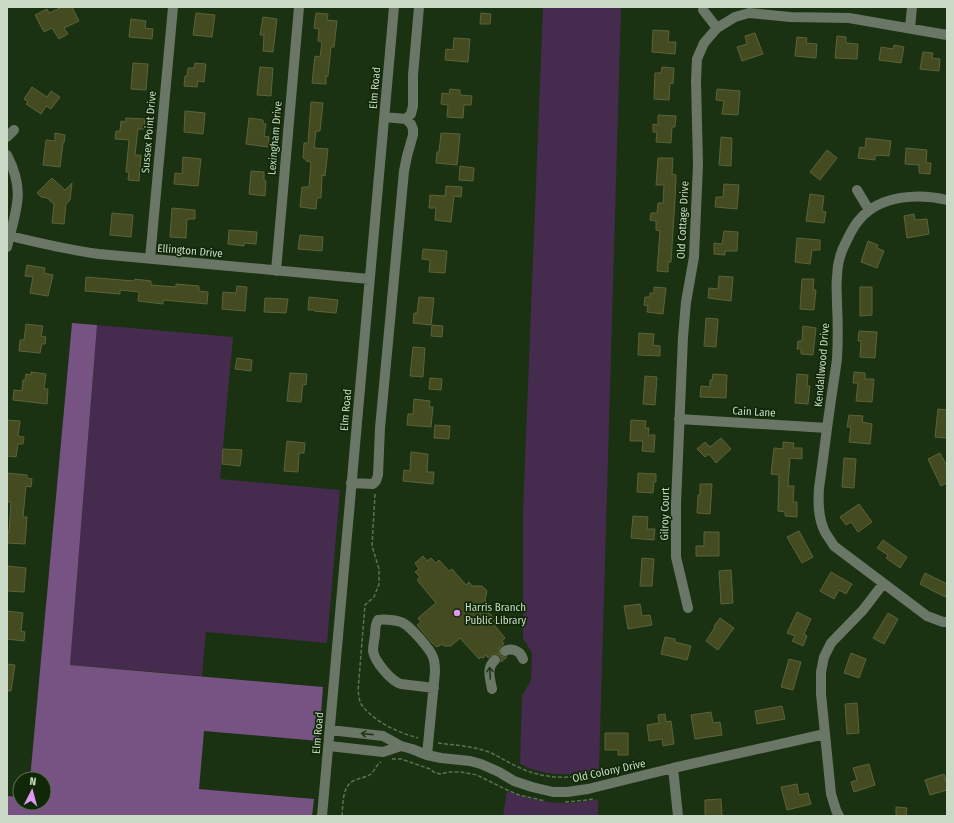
<svg xmlns="http://www.w3.org/2000/svg" width="954" height="823" viewBox="0 0 954 823" font-family="'Fira Sans Condensed',sans-serif">
<style>
.green{fill:#452b4d}
.forest{fill:#765382}
.building{fill:#444b21;stroke:#5b6339}
.lines{fill:none;stroke-linecap:round;stroke-linejoin:round}
.path{stroke:#5d7155;stroke-width:1.5;stroke-dasharray:4 2;stroke-linecap:butt}
.minor{stroke:#6a7666;stroke-width:10}
.oneway{stroke:#22381a}
.poi-dot{fill:#dd99f3;stroke:#102807;stroke-width:1.5}
.labels{text-anchor:middle;dominant-baseline:central;stroke-width:3.5;stroke-linejoin:round;paint-order:stroke}
.street-label{font-size:11px;fill:#cad9c5;stroke:#102807}
.poi-label{font-size:11px;fill:#cad9c5;stroke:#102807;text-anchor:start}
</style>
<rect width="100%" height="100%" fill="#1a3211"/>
<path class="green" d="M543,7H621L599,770C572,776 546,777 520,764L522,696L531,680L532,653L523,638V512Z
M97,325L233,337L220,479L340,490L327,643L206,632L202,676L70,665Z
M507,791C539,803 565,807 598,799V816H503Z"/>
<path class="forest" d="M72,323L97,325L70,665L323,687L319,741L204,731L199,789L314,799L312,816H7V796L20,797V803H44V779H30Z"/>
<path class="building" d="M62,7H72L79,21L64,28L68,34L59,39L52,28L44,32L35,15L47,9L49,13Z
M196,13L215,15L212,37L193,35Z
M316,13L328,14L327,20L337,21L334,47H331L328,76H326V84L312,83L315,56L320,57L322,42L318,41L319,29L314,28Z
M481,13L491,14L490,24H480Z
M263,17L277,19L273,52L263,51L264,35H260Z
M131,19L146,21L145,28L153,29L152,39L129,37Z
M653,30L669,31L668,42H676L675,54L652,52Z
M755,33L763,54L742,61L737,47L747,44L745,36Z
M837,36L846,37V43L858,44L857,59L835,58Z
M797,37L807,38L806,43L817,44L816,58L795,56Z
M454,38L470,39L468,62L445,60L446,49L453,50Z
M894,45L904,47L901,63L879,60L881,47L893,49Z
M923,52L933,53L932,58L940,59L939,71L920,69Z
M133,63L148,64L146,90L131,89Z
M195,63L206,64L204,82L198,81L197,87L184,86L185,76H187L188,68H194Z
M260,67L273,68L271,96L257,95Z
M662,67L674,68L673,84L670,83L669,100L654,99L655,73H661Z
M32,87L47,97L51,91L60,97L51,109L46,106L41,114L26,104L28,102L24,99Z
M450,89L460,90V95L472,96L471,105H464L463,118L447,117L448,105L441,104L442,93L449,94Z
M717,89L740,91L738,115L722,114L724,101L716,100Z
M311,102L323,103L320,131H316L314,148L328,149L325,176L322,175L321,198H317L316,209L300,207L302,187H309L311,162L306,161V159L303,158L304,143H308Z
M185,111L205,113L203,134L184,132Z
M658,115L676,116L675,127H672L671,143L656,142L657,132H653V124L658,125Z
M126,118L145,119L144,129H138L135,155H141L139,181L128,180L129,172H126L129,140L115,139L116,131H120L121,121L125,122Z
M249,118L263,120V124H266L264,136L269,137L268,147L246,144Z
M55,133L65,135L64,143H63L60,167L43,165L46,140L55,141Z
M441,133L460,134L457,165L436,163L437,152H439Z
M721,137L732,138L731,166L719,165Z
M866,138L891,141L889,156L875,155V160L858,158L860,147L865,148Z
M906,148L927,150L926,163H931L930,174L919,173V165L905,164Z
M827,150L837,158L820,180L810,172Z
M183,157L201,159L198,186L174,184L175,173L182,174Z
M658,158H673L672,174L676,175L675,199L671,262H668V272L657,271L660,231L656,230V221L650,220L651,213H657L658,203H663L664,185H656Z
M460,166L474,168L473,181L459,180Z
M251,171L264,172V180L266,181L265,196L249,194Z
M52,178L65,190L72,183L70,200L66,204L64,224L52,223L54,204L47,198L41,197L37,193Z
M724,184L739,185L737,209L715,207L716,197H723Z
M446,186L462,187L461,197L454,196L451,222L435,220L436,208H429L430,195L445,196Z
M810,194L824,196L822,211L826,212L824,223L806,221Z
M172,208L195,210V219H187L186,238L170,237Z
M112,213L133,215L131,237L110,235Z
M914,214L915,220L927,219L929,234L907,238L904,216Z
M229,230L257,232L256,244L244,243V246L228,244Z
M724,231L738,232L737,251H725V255L714,254V243L722,244Z
M300,235L323,237L322,251L298,249Z
M797,238L820,240V250H812L810,264L795,262Z
M868,241L878,245L877,248L884,251L877,268L861,262Z
M423,249L447,251L445,273L429,272L430,260L422,259Z
M27,265L45,268L44,273L53,275L48,296L30,293L33,277L25,276Z
M719,276L733,277L731,301L708,298L709,288L718,289Z
M86,277L134,281L135,279L151,281V285L176,287V284L199,286V291L208,292L207,304L163,300V304L138,301L139,292L120,290V294L85,291Z
M802,279H814L813,290H816L814,310L800,309Z
M237,286L247,287L245,311L222,309L223,292L236,293Z
M654,287L666,288L663,314L647,312L648,306L644,305L645,297H650V293H654Z
M860,287H872V315L860,316Z
M309,297L338,300L336,313L314,311V310H308Z
M419,297L434,298L431,325L413,323L414,313H417Z
M265,298L288,299L286,313L264,312Z
M706,318L718,319L716,347L704,346Z
M26,324L43,326L41,336L46,337L45,344H42L40,353L19,351L20,340H24Z
M432,325L443,326L442,337L431,336Z
M803,326L816,328L813,355L801,354V349H797L798,341H802Z
M859,331L877,332L875,358L860,357L861,341H858Z
M639,333L654,334L653,345L660,346V356L638,355Z
M413,347L425,348L423,377L410,376Z
M237,358L252,360L251,371L235,369Z
M31,372L46,374L44,389H48L47,404L13,400L14,390L22,391L23,380H25L26,374L31,375Z
M854,372L865,373V379H874L872,402L856,401L858,383H853Z
M290,373L307,374L306,385L303,384L301,402L287,401Z
M713,374L727,375L726,398L700,397L701,386L710,387V380H712Z
M797,374L808,375L807,386H810L808,404L795,403Z
M645,376L657,377L655,405L643,404Z
M430,378L442,379L441,390L429,389Z
M414,399L430,401L429,407H433L431,427L407,425L408,414H413Z
M938,409L947,410V438L935,437Z
M849,415L863,416L862,422L872,424L870,444L849,442L851,427H847Z
M7,420L20,421L18,436L24,437L23,444H18L16,457L7,456Z
M631,420L646,421L645,428H649L648,435H655L654,452L642,451L643,441H630Z
M435,425L450,426L449,439L434,438Z
M721,438L731,449L716,463L709,454L705,457L697,449L705,442L710,447Z
M287,441L305,443L304,453H299L298,472L284,471Z
M783,442L794,443L793,448H802V459L790,458L788,486H794L793,502H797V517L785,516V512L778,511L779,475L771,474L774,448L783,449Z
M223,449L242,450L240,466L222,464Z
M411,452L428,454L427,472H434L433,484L403,481L404,470L410,471Z
M940,453L947,466V483L941,486L928,459Z
M844,458L856,459L854,488L842,487Z
M7,473L27,475V478L32,479L31,487L26,486L23,517H27L25,544L7,543V532H9L11,502H7Z
M638,473L656,474V482H654L653,493L637,492Z
M700,484H712L710,514L697,513L698,495H700Z
M859,504L872,522L858,532L851,522L846,525L840,517Z
M633,516L648,517L647,529H655L654,540L631,538Z
M799,531L813,557L802,563L787,537Z
M704,532H719V556H696V546H704Z
M883,540L907,557L900,568L886,558L888,555L877,548Z
M423,556L427,561L431,558L436,563L439,560L449,571L452,569L466,585L469,582L472,586H482L487,591L485,600L489,604L485,608L498,623L495,626L505,638L502,641L504,644L500,647L499,650L501,656L504,657H507L501,662V658L499,655L496,654H493L488,658L486,655L483,658L481,657L479,659L460,638L451,646H444L442,644L437,647L433,644L417,625L421,622L418,618L436,603L417,580L420,577L415,572L419,569L415,563Z
M642,558L654,559L652,586H640Z
M7,566L26,568L24,592L7,591Z
M731,570L733,603L721,604L719,571Z
M831,572L852,584L846,594L839,590L834,599L820,591Z
M925,573L947,584V593L945,597L920,584Z
M640,604L642,616L650,615L652,625L628,629L624,606Z
M7,611L23,613L21,631L25,632L24,641L7,639Z
M797,612L811,619L804,634L807,636L803,646L792,641L795,636L787,633Z
M888,613L898,619L884,644L873,638Z
M720,618L734,628L718,650L706,641L715,627L714,626Z
M665,637L675,639V642L691,646L687,660L661,654Z
M851,653L866,659L859,678L844,673Z
M789,659L801,662L793,690L781,687Z
M7,664L15,665L11,691H7Z
M857,703L859,733L847,734L845,704Z
M782,706L785,719L757,724L755,711Z
M711,712L713,723L720,722L722,735L695,739L691,715Z
M665,714L666,722L671,721L674,744L663,746L662,739L649,741L647,725L659,723L658,715Z
M605,733H628V755H618V750H605Z
M869,764L875,785L854,792L851,782L857,780L853,768Z
M944,774L947,784V790L930,795L925,780Z
M797,784L799,795L808,793L811,804L787,810L781,787Z
M721,799L722,816H705V800Z
M896,807L907,808L906,816H896Z"/>
<g class="lines">
<path class="path" d="M375,494L372,546L379,569V584L374,597L365,605L358,691C359,695 359,700 361,704C374,722 397,732 418,738
M438,743C454,745 470,746 486,751C497,755 505,761 516,766C544,780 569,779 599,773
M392,759H401L430,769L435,773L441,774L449,772H461L477,775L505,789L519,795L545,801
M565,802L588,800L593,799
M342,816C343,805 342,787 353,781C359,778 365,778 371,774C375,770 376,765 381,762"/>
<path class="minor" d="M703,10L717,28
M910,28L912,7
M406,119L411,114L413,106V75L419,7
M7,137L14,130
M7,155C26,192 16,209 7,247
M857,190L869,210
M947,200C919,193 880,195 860,219C854,225 851,232 847,240C841,251 837,264 837,277C836,286 837,295 837,304C838,323 838,341 837,359C835,375 832,391 830,407C826,434 823,461 819,488C818,503 818,518 825,532C828,537 831,541 834,546L927,616L943,622H947
M10,236C39,243 69,250 99,254L369,279
M150,259L173,7
M276,271L299,7
M679,419L827,428
M351,483L373,484L376,481L378,475L380,428L404,171L407,156L413,135V129L411,124L406,119L384,117
M688,608L676,557V504L683,337L686,302L694,257L698,165L696,81L697,59L704,43L717,28L735,17L749,13L760,14L790,17L849,18L947,35
M505,651C513,647 521,652 523,659
M492,689C490,678 486,668 495,660
M330,730L383,736L401,746L412,749L427,755L441,758L470,761L481,764L499,772L514,781L532,787L553,792H567L588,789L673,768L825,734
M329,746L383,752L401,746
M427,755L435,672C435,667 435,662 433,657C430,649 411,627 403,623C398,620 384,619 378,620C375,625 375,630 375,635C374,641 373,646 373,651C375,662 391,681 401,684L434,688
M673,768L678,816
M322,816L394,7
M839,816L836,810L831,794L821,694V672L824,657L831,643L863,610L883,584"/>
</g>
<defs><path id="oneway-shaft" d="M-6 0H5M1.5-3L5.5 0L1.5 3" fill="none" stroke-width="1.6" stroke-linecap="round" stroke-linejoin="round"/></defs>
<g class="oneway">
<use href="#oneway-shaft" transform="translate(490 673) rotate(-93)"/>
<use href="#oneway-shaft" transform="translate(367 734) rotate(-174)"/>
</g>
<circle class="poi-dot" cx="457" cy="613" r="4"/>
<g class="labels">
<g class="street-label">
<text transform="translate(375 88) rotate(-85)">Elm Road</text>
<text transform="translate(149 132) rotate(-85)">Sussex Point Drive</text>
<text transform="translate(275 138) rotate(-85)">Lexingham Drive</text>
<text transform="translate(683 220) rotate(-87)">Old Cottage Drive</text>
<text transform="translate(190 251) rotate(5)">Ellington Drive</text>
<text transform="translate(822 365) rotate(-85)">Kendallwood Drive</text>
<text transform="translate(346 410) rotate(-85)">Elm Road</text>
<text transform="translate(754 412) rotate(3)">Cain Lane</text>
<text transform="translate(665 514) rotate(-89)">Gilroy Court</text>
<text transform="translate(318 733) rotate(-85)">Elm Road</text>
<text transform="translate(609 771) rotate(-12)">Old Colony Drive</text>
</g>
<g class="poi-label">
<text x="465" y="607">Harris Branch<tspan x="465" dy="13">Public Library</tspan></text>
</g>
</g>
<rect width="954" height="823" fill="none" stroke="#cad9c5" stroke-width="16"/>
<g transform="translate(32 791) rotate(6)"><circle r="19" fill="#102807" stroke="#5a6f53"/>
<path d="M0-3L7 15L0 10L-7 15Z" fill="#dd99f3"/>
<text y="-6" font-size="11" font-weight="bold" text-anchor="middle" fill="#cad9c5">N</text>
</g>
</svg>
